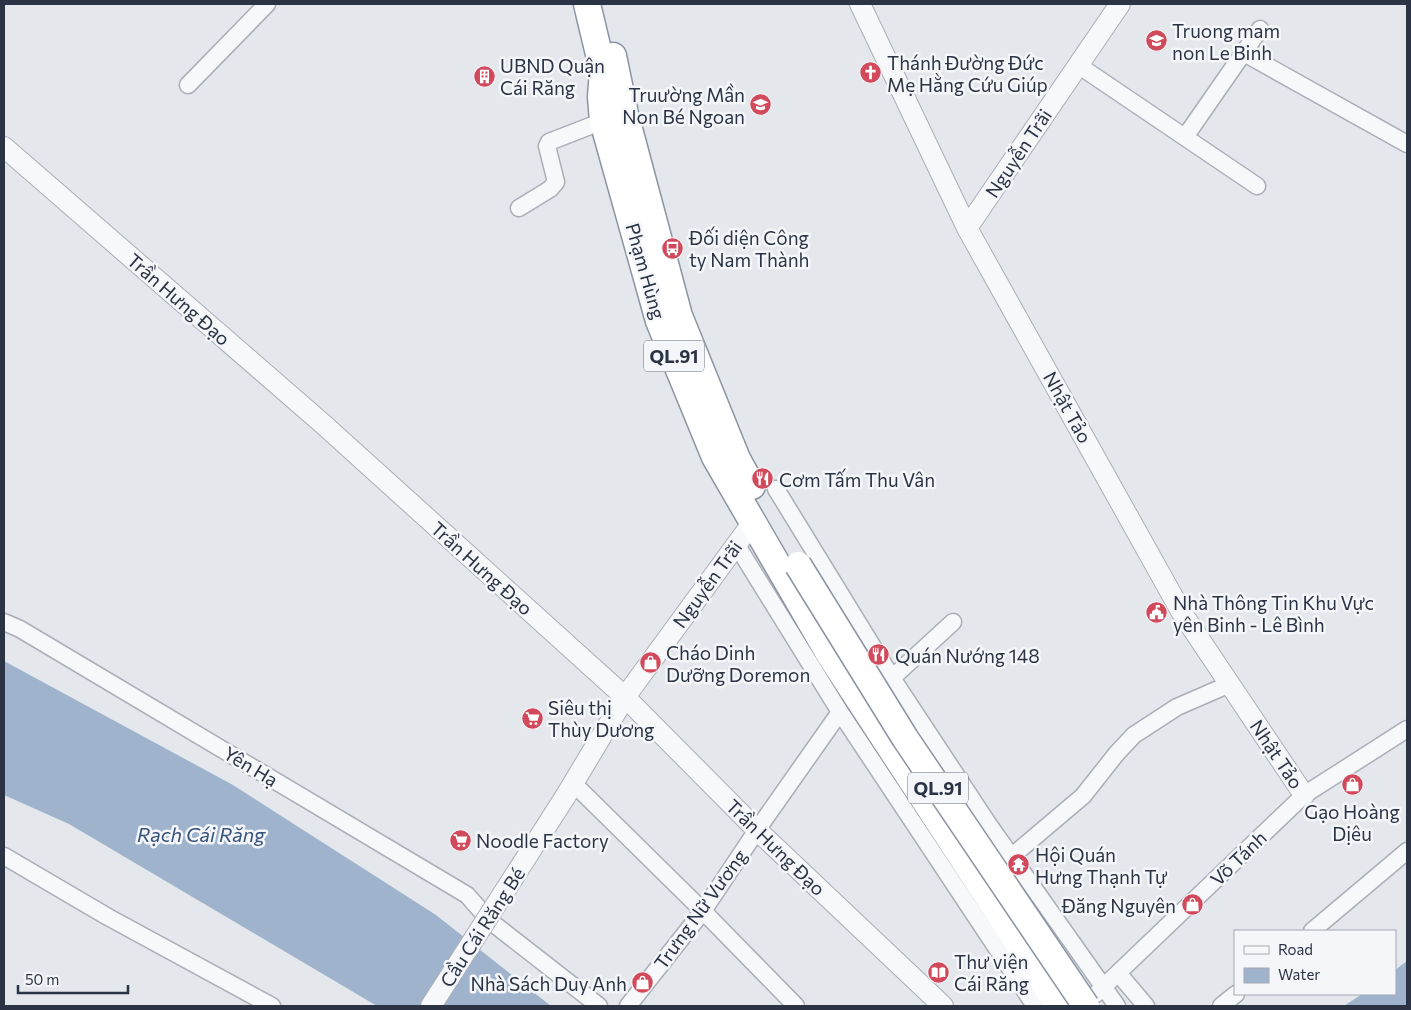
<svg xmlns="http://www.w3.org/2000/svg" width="1411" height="1010" viewBox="0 0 1411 1010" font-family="Commissioner,sans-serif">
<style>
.water{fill:#9fb4cc}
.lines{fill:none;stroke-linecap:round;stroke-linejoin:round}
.minor-casing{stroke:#a9aeb7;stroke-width:19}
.tertiary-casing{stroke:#a9aeb7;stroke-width:22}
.trunk-casing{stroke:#8b94a3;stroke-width:29}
.minor{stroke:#f7f8fa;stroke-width:16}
.tertiary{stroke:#f7f8fa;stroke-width:20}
.trunk{stroke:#fff;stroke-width:26}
.tertiary-bridge-casing{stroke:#a9aeb7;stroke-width:22;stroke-linecap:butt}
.trunk-bridge-casing{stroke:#8b94a3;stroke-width:29;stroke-linecap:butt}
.tertiary-bridge{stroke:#f7f8fa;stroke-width:20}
.trunk-bridge{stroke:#fff;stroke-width:26}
.labels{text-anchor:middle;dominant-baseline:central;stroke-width:5;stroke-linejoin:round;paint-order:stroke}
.shield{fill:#f4f6f9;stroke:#676e7b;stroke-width:1}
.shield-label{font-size:18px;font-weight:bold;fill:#2b3445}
.poi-label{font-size:19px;fill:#2b3445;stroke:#f4f6f9;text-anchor:start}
.street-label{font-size:19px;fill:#2b3445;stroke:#f4f6f9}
.water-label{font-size:20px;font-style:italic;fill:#34527a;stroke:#f4f6f9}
</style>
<rect width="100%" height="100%" fill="#e4e7ec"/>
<path class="water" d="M4,661L233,785L436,915L551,1006H377L69,824L4,795Z
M1407,961V1006H1344L1362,994H1395V970Z"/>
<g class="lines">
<defs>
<path id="minor" d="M1244,53L1407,144
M1078,65L1257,186
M188,85L267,4
M1185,137L1260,29
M519,208L550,189L556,182L547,146L549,142L603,121
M776,489L892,678L987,822L1117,1006
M736,544L840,712L1035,1006
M4,622L20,629L467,895L490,921L599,1006
M892,678L953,622
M573,783L703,911L796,1006
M4,856L108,917L272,1006
M1011,857L1083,796L1117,753L1134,735L1177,707L1230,684
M1312,931L1407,851
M1118,973L1146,1006
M1096,994L1304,795L1407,729
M628,1006L703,911L757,830L840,712
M1221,1006L1236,994"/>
<path id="tertiary" d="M860,4L967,228L1182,613L1304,795
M4,147L323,424L625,697L757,830L943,1006
M967,228L1120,4
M565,797L625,697L753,522"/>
<path id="trunk" d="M587,4L603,71L601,97L603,121L659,321L715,457L831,657L1059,1006
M613,56L625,114L679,316L737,459L752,486"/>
</defs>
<use href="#minor" class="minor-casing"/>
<use href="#tertiary" class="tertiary-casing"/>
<use href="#trunk" class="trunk-casing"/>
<use href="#minor" class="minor"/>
<use href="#tertiary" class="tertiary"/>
<use href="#trunk" class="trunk"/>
<defs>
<path id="tertiary-bridge" d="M431,1006L565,797"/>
<path id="trunk-bridge" d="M798,565L905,738L1086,1006"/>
</defs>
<use href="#tertiary-bridge" class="tertiary-bridge-casing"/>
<use href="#trunk-bridge" class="trunk-bridge-casing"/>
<use href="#tertiary-bridge" class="tertiary-bridge"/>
<use href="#trunk-bridge" class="trunk-bridge"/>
</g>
<defs>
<symbol id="school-disc" viewBox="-11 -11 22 22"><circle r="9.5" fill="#d1495b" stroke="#f4f6f9"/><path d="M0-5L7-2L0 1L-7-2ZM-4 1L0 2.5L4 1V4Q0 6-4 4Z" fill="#fff"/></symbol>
<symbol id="church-disc" viewBox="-11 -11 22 22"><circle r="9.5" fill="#d1495b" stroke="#f4f6f9"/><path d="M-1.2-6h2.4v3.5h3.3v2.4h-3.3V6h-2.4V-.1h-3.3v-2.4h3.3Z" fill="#fff"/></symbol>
<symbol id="building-disc" viewBox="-11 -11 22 22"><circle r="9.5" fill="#d1495b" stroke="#f4f6f9"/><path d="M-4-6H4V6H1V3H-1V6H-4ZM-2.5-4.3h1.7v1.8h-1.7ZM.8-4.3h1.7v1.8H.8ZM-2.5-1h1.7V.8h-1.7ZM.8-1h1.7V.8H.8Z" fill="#fff"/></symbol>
<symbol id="bus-disc" viewBox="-11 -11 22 22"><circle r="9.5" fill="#d1495b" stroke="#f4f6f9"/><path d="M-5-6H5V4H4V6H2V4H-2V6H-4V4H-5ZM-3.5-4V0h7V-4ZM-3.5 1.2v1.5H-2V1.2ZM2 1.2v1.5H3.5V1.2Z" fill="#fff"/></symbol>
<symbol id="restaurant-disc" viewBox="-11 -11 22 22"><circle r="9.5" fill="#d1495b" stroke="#f4f6f9"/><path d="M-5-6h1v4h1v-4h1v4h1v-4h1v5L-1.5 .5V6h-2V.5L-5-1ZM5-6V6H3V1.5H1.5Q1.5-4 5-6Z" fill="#fff"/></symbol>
<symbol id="civic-disc" viewBox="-11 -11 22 22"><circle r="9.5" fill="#d1495b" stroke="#f4f6f9"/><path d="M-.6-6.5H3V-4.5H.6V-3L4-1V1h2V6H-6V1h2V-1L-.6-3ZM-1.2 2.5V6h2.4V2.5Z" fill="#fff"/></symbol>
<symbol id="shop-disc" viewBox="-11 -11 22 22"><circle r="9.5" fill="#d1495b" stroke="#f4f6f9"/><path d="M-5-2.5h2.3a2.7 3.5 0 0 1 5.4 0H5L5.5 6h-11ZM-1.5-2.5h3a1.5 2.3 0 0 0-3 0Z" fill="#fff"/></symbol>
<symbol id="supermarket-disc" viewBox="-11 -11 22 22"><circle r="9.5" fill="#d1495b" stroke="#f4f6f9"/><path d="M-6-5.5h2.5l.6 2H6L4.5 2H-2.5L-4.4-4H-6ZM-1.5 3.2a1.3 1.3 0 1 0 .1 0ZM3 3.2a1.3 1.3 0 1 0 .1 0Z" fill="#fff"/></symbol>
<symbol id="temple-disc" viewBox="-11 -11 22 22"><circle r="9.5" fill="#d1495b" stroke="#f4f6f9"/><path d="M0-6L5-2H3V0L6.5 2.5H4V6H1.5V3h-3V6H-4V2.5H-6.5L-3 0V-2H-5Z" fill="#fff"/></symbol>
<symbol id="library-disc" viewBox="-11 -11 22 22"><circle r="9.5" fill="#d1495b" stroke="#f4f6f9"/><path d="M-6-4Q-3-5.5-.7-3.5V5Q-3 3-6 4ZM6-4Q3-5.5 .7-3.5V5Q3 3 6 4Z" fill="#fff"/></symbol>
</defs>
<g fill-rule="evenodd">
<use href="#school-disc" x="1144" y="28" width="25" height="25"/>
<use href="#church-disc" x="858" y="60" width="25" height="25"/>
<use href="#building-disc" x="472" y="64" width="25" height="25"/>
<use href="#school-disc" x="748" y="92" width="25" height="25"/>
<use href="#bus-disc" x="660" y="236" width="25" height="25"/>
<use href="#restaurant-disc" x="750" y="466" width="25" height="25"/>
<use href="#civic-disc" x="1144" y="600" width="25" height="25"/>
<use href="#restaurant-disc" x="866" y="642" width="25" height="25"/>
<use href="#shop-disc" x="638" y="650" width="25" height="25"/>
<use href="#supermarket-disc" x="520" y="706" width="25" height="25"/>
<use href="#shop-disc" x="1340" y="772" width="25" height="25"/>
<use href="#supermarket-disc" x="448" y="828" width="25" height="25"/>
<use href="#temple-disc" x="1006" y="852" width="25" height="25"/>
<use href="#shop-disc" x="1180" y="892" width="25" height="25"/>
<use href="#library-disc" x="926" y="960" width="25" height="25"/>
<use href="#shop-disc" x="630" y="970" width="25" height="25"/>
</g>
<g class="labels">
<g class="shield">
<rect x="644" y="340.5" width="60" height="31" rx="4"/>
<rect x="908" y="772.5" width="60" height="31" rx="4"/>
</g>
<g class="shield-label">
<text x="674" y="356">QL.91</text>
<text x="938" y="788">QL.91</text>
</g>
<g class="poi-label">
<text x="1172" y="30">Truong mam<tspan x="1172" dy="22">non Le Binh</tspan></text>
<text x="887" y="62">Thánh Đường Đức<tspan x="887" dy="22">Mẹ Hằng Cứu Giúp</tspan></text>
<text x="500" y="65">UBND Quận<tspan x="500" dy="22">Cái Răng</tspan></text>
<text x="745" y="94" text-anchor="end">Truường Mần<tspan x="745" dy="22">Non Bé Ngoan</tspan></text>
<text x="689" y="237">Đối diện Công<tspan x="689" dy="22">ty Nam Thành</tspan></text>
<text x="779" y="479">Cơm Tấm Thu Vân</text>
<text x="1173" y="602">Nhà Thông Tin Khu Vực<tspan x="1173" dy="22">yên Binh - Lê Bình</tspan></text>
<text x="666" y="652">Cháo Dinh<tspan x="666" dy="22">Dưỡng Doremon</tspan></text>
<text x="895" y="655">Quán Nướng 148</text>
<text x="548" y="707">Siêu thị<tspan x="548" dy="22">Thùy Dương</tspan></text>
<text x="1352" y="811" text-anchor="middle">Gạo Hoàng<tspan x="1352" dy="22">Dịêu</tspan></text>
<text x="476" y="840">Noodle Factory</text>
<text x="1035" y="854">Hội Quán<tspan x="1035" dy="22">Hưng Thạnh Tự</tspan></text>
<text x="1176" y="905" text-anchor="end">Đăng Nguyên</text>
<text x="954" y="961">Thư viện<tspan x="954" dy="22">Cái Răng</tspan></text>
<text x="627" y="983" text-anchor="end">Nhà Sách Duy Anh</text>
</g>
<g class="street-label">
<text transform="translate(1018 153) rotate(-56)">Nguyễn Trãi</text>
<text transform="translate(646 271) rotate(74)">Phạm Hùng</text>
<text transform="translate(179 299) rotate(41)">Trần Hưng Đạo</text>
<text transform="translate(1068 407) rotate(61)">Nhật Tảo</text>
<text transform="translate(482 568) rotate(42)">Trần Hưng Đạo</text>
<text transform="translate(707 584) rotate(-54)">Nguyễn Trãi</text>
<text transform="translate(1277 754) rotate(56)">Nhật Tảo</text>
<text transform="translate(251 766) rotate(31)">Yên Hạ</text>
<text transform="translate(776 847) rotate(44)">Trần Hưng Đạo</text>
<text transform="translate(1238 858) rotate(-44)">Võ Tánh</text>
<text transform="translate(700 909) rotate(-54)">Trưng Nữ Vương</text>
<text transform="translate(482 927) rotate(-57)">Cầu Cái Răng Bé</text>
</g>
<g class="water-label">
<text x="201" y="834">Rạch Cái Răng</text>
</g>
</g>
<rect width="1411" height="1010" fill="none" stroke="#2b3445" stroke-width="10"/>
<rect x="1234" y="930" width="162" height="65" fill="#f4f6f9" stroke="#a4a8b1"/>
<rect x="1244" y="946" width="25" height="8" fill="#f7f8fa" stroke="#a4a8b1"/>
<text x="1278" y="955" font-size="15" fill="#2b3445">Road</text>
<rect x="1244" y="968" width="25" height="15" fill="#9fb4cc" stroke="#a4a8b1"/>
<text x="1278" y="980" font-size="15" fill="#2b3445">Water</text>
<path d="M18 985v8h110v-8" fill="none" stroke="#2b3445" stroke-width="2.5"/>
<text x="25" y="985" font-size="15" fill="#2b3445" stroke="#f4f6f9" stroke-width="4" paint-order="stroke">50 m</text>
</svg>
